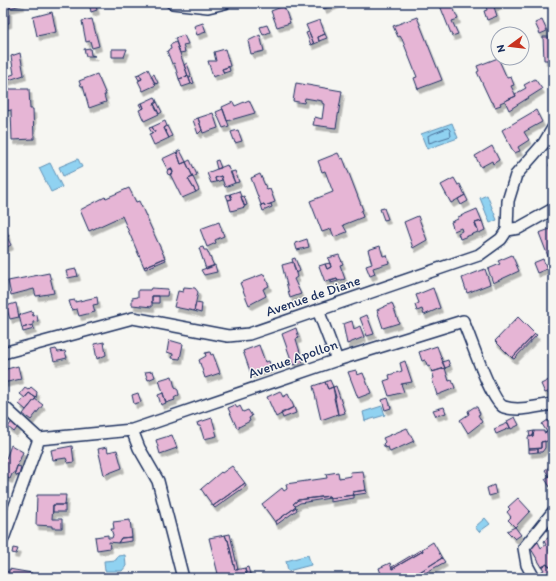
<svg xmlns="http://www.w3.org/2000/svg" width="556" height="581" viewBox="0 0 556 581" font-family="Itim,sans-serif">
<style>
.water{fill:#90d2f1;stroke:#6191b6}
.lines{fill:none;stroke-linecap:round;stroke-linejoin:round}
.shore{stroke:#4a7099;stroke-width:1}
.building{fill:#e6b5d5;stroke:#1b2f5e;filter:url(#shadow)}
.street-casing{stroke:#1b2f5e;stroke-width:14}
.street{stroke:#f6f6f2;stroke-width:11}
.labels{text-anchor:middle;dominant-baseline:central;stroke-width:3;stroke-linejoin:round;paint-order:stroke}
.street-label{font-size:14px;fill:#1b2f5e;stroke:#f6f6f2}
</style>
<defs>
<filter id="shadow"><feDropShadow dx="2.5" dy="4.5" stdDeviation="0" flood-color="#0004"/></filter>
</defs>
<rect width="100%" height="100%" fill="#f6f6f2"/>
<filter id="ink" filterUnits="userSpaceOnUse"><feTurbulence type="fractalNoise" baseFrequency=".025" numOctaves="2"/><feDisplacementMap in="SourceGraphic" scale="8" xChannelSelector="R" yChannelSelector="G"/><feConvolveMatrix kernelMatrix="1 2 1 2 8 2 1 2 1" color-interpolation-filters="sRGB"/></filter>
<g filter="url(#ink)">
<path class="water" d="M452,123L458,138L427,149L421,134Z
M78,159L82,167L63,176L59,167Z
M50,163L62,187L51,192L39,168Z
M487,195L497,220L490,223L480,198Z
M382,406L385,415L365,421L363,412Z
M485,518L490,524L479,532L475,527Z
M125,555L126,566L122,571H105L104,561L116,560L118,556Z
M308,555L311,565L288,571L286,561Z"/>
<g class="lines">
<path class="shore" d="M448,128L450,130L451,136L429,143L428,136Z"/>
</g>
<path class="building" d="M7,3H22V5L9,8V23L3,24V5Z
M89,3H95L97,10L91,12Z
M322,3H338L324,9Z
M439,3H451L458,19L452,21L458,34L452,36Z
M485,3H499L500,5L494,7L497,16L487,20L484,11L487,10Z
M284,6L290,23L277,27L271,11Z
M52,12L56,32L37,36L33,17Z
M417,17L442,80L418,89L414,78L417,77L402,39L400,36L398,37L393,26Z
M92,19L99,46L92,48L90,41L86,42L82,21Z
M320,20L325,34L318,37L319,42L314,44L306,25Z
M542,20L547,31L540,34L535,23Z
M203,23L206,32L197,35L194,26Z
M267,25L270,32L263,35L260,27Z
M309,32L314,44L311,45L306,33Z
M325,34L327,38L319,41L318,37Z
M184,35L188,44L183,45L185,52L180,53L175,38Z
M260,35L264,51L251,54L248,41Z
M543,37H549L550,44L553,43V60H544Z
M553,38V43L550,44V39Z
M176,42L188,76L179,79L174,63L172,64L167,51L171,49L170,45Z
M90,48L91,55L95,56H86L84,49Z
M112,49H127L124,57H112Z
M225,49L230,66L222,69L224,73L213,77L208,61H216L214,52Z
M20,53L24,75L3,82V78L14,74L11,56Z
M498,58L507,78L511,77L514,85L511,86L516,96L500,103L501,105L495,107L493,102H491L477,72L479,71L477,66Z
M187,63L191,75L188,76L184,65Z
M229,67L230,71L224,73L222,69Z
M148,69L156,85L143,91L138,81L142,79L139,74Z
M97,74L106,95H104L106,102L89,108L83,86H81L79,81Z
M139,74L142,79L139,80L136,75Z
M154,74L158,83L155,84L151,76Z
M188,76L191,84L182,87L179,79Z
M192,77L194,83L191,84L189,78Z
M535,79L542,89L509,110L505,101L516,96L515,94L526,88L524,85Z
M296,83L342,91L336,128L313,125L315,117L322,119L324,104L322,103V101L305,98L304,103L293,101Z
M7,89H29L30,109H33L34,139L12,140L11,110L7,111Z
M155,97L157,102L154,104L159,114L144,121L139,110L144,108L142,103Z
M249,100L255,113L227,121L222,107L233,102L235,106Z
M157,102L162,112L159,114L154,104Z
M142,103L144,108L142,109L139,104Z
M223,109L229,126L223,128L216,112Z
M536,110L542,122L524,132L529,140L518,147L520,151L514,153L502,130Z
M213,113L218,128L203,133L198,118Z
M198,118L202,130L198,134L193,120Z
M165,121L167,126L164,128L169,138L154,145L149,134L155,132L152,127Z
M167,126L172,136L169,138L164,128Z
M152,127L155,132L152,133L149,128Z
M238,130L242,141L235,143L231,132Z
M492,146L499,160L493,164L492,161L481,167L475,156Z
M180,150L186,162L181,164L177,152Z
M177,152L181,164L186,162L193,177L188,179L196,192L182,198L170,174L173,173L171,168L168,170L162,159Z
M338,153L341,159L343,158L363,210L361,211L363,217L343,225L347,232L334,237L331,229L322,232L310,201L333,192L325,171L322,172L318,161Z
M190,160L197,175L193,177L186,162Z
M218,160L221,168L217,169L215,161Z
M553,162V167L551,168L549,165Z
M227,165L235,183L225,187L221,176L215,178L216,182L211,183L207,173Z
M167 172a3 3 0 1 1 6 0a3 3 0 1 1-6 0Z
M235,171L239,182L235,183L231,172Z
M260,174L267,190L270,189L275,202L265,206L264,204L261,205L251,178Z
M221,176L222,180L216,182L215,178Z
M193,177L199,190L196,192L188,179Z
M454,178L458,185L460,184L465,195L451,203L441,185Z
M129,188L136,202L139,201L165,258L144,267L122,216L89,231L80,210L105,197L106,198Z
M239,191L245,207L231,211L228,200L232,199L230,194Z
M230,194L232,199L228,200L226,195Z
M465,195L468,201L461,205L458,199Z
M244,196L247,205L244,206L241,197Z
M264,204L265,206L271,204L272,207L263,211L261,205Z
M384,208L388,219L384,220L380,209Z
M477,209L482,221L475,223L478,232L460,239L458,233L462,231L461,228L454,231L451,222L458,219V217Z
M418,216L427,240L413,248L404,222Z
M482,221L485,230L479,233L475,223Z
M219,222L224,236L215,240L216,243L207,247L200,229Z
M3,224L9,236L7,237L11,245L3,249Z
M550,229L553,235V264H551L539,233Z
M307,239L309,247L297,250L295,243Z
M380,246L383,256L387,255L389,263L373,268L375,274L370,276L366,266L372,264L368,250Z
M203,247L204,250H207L214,266L206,269L199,248Z
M339,255L343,264L340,265L345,279L338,281L337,279L325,282L319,266L325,264L327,269L331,267L328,258Z
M512,255L519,271L493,283L488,269L500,264L498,261Z
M165,258L166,260L145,269L144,267Z
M295,258L300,271L296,273L292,259Z
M543,259L547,269L537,273L533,263Z
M293,262L297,277L294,279L301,294L290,298L282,265Z
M330,263L331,267L327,269L325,264Z
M215,265L217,272L204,275L201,270Z
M76,269L78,276L68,278L66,271Z
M485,269L490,284L467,293L462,278Z
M49,273L54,293L36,296L34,289L11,295L8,281Z
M264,274L269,286L263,289L266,296L249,305L240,283Z
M337,279L338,281L331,283V281Z
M184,287L195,288L198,292L194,311L174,307L178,291L183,292Z
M151,288L168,289L167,296H152V307L132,305V298L138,297V290H150Z
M433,288L440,308L424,315L422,309L417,311L415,305L419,303L416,295Z
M152,296H159V303H152Z
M97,297L98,304L93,305L95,312L79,316L77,309L72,310L69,301L75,300V302Z
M16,303L19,317L10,319L6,306Z
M196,303L202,304L201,313L194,311Z
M392,303L399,323L383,328L377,310Z
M32,311L33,316L37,315L38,321L33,322V325L22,328L19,315Z
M367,315L374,334L367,336L360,318Z
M518,317L535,334L512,358L495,341Z
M553,319V327L549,323Z
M352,321L354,329L360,326L364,337L347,344L343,324Z
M33,325L34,329L23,332L22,328Z
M296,328L299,338L296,339L303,362L293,365L282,334Z
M535,334L537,335L514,359L512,358Z
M169,340L183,344L180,359L172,358L173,354L167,352Z
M104,342L106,355L97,359L94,344Z
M259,345L265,362L269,361L271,368L251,374L243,351Z
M437,346L445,368L432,372L430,366L428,367L425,360L422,361L419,352Z
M56,349L58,352L65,351L67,358L54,361L51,350Z
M210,352L211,355L213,354L220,373L205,378L199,360L206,356L205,353Z
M448,360L450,366L445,368L442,362Z
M405,361L412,382L401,384L404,392L389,396L384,381L390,379L389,375L402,371L400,363Z
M18,366L21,379L3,383V370Z
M445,368L449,381L452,380L455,388L437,395L432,379L434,378L432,372Z
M356,370L357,375L363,373L371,393L358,398L348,372Z
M153,371L155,377L148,380L145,372Z
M172,376L175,388L178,390L179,395L174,398L175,400L166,403L159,380Z
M553,378V390L545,393L541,384Z
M330,380L333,387L328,389L325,382Z
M325,382L328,389L333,387L338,414L321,420L313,386Z
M336,386L345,413L338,415L334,398L336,397L333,387Z
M31,387L37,392L36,398L29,393L25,398L20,394L25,388L28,390Z
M280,391L283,397L288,394L294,407L276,417L267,397Z
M29,393L36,398L26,410L19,404Z
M138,393L141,402L134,404L132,395Z
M163,393L166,403L161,405L158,395Z
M388,398L391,408L385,410L382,400Z
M35,399L43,405L31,420L23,414Z
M235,405L237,408L240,406L243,412L248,410L252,416L249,418L250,421L237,428L228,408Z
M294,407L296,413L283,418L281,413Z
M444,407L446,413L436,416L433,410Z
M474,407H477L480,414L478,415L482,422L468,433L460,420L469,414L468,411Z
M515,417L519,425L511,429L507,421Z
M212,418L217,436L204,439L200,426H198L197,423Z
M13,420L20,424L14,432L8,427Z
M548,420L553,429L547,432L542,424Z
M508,423L510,428L496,434L494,429Z
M407,428L414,441L390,452L388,447L385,448L383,444L385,442L383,438Z
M534,431H544V433L547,432L548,441L541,442V448L529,449L528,437L533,436Z
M534,431L533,436L530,437L529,432Z
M172,435L177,448L160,454L156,440Z
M545,441V448L542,452H538V449L541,448V442Z
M11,445L23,452L15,472L12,474L10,479L3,476V467Z
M72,446L74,462L68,463L66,458L53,460L51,450Z
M107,447L108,452L117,450L122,468L104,475L98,449Z
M529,449H538V452L529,453Z
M552,465L553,489L552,490L545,479L549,476L545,470Z
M17,466L21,467L19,476L16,475L15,472Z
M232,466L245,483L213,506L201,489L221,472L222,473Z
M363,471L366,490L353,492L354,495L330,498L329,496L298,500L293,504L296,507L275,522L262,504L282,488L284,491L287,489L286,484L327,478L326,474L338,472L339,478L351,476L350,472Z
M245,483L246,486L215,508L213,506Z
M494,485L496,494L489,496L487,488Z
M366,490L367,493L354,495L353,492Z
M37,495H66L65,505H53L52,519H62V528H52V526L36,525Z
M354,495V498L330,502V498Z
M329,496L330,498L300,503L295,506L293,504L298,500Z
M518,498L530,511L515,527L508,520L511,517L507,512L510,509L508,507Z
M53,505H65V512H53Z
M296,507L297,510L276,525L275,522Z
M130,520L132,537L121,538L118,543L109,542L110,548L97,550L95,537L108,535V538H112L113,535L111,529H114L113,522Z
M515,527L521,535L515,539L507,531Z
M230,534L238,570H235L228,540H227L225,535Z
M553,534V547L549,550L553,557V565L549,567L547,564L542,567L531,549L538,542L541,548L546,545L544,541Z
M225,535L227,540H228L235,570L245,568L247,578H215L214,575L218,574L209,538Z
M132,537V541L118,543L121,538Z
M433,542L442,558L410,578H372L381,574L379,568L390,563L392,569L423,551L422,549Z
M13,548L18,549L16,554L12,553Z
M422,549L423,551L392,569V567Z
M442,558L445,562L416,578H410Z
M547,564L549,567L553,565V570L551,572L553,576L540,577L539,573L544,570L542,567Z
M248,567L251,578H247L245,568Z
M9,569L32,573L31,578H3V571L9,572Z"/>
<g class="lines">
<defs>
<path id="street" d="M172,3L208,7L225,3
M507,230L519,228L553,209
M318,310L337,360
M3,353L133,318L228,336L249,334L479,255L501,239L507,230L508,201L516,175L544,143L553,128
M3,406L39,439L132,430L337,360L463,321C470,336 491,402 504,407C519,412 538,406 553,404
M132,430L139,448L158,481L183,578
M3,539L39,439
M534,578L527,565L524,548L553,512"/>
</defs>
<use href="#street" class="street-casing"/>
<use href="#street" class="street"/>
</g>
</g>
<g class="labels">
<g class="street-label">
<text transform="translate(313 296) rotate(-19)">Avenue de Diane</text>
<text transform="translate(293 359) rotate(-19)">Avenue Apollon</text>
</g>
</g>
<rect width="556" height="581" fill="none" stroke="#f6f6f2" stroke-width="16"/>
<rect x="8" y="8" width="540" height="565" fill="none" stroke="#1b2f5e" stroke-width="1.5" filter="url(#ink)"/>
<g transform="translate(510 46) rotate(255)"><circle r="19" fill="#f6f6f2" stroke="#9ea6b7"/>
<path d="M0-3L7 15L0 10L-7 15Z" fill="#c8321e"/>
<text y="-6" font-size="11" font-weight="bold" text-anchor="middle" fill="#1b2f5e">N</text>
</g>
</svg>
